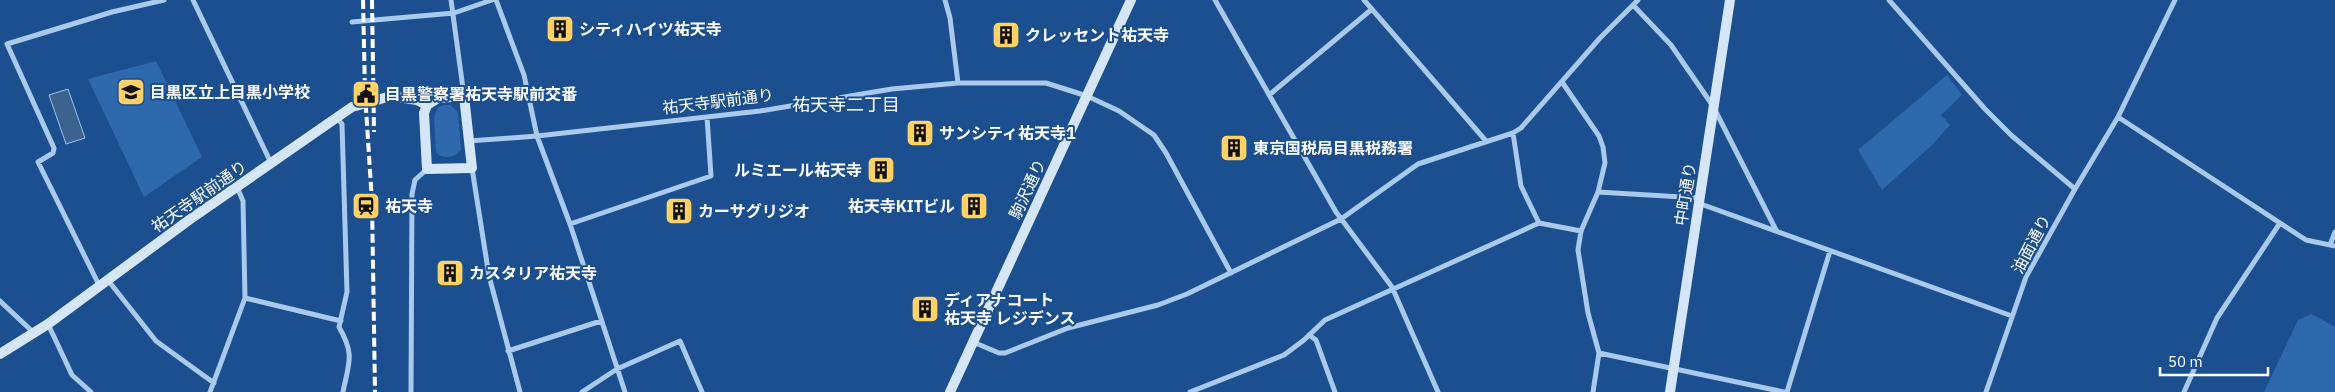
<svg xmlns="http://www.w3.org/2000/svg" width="2335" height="392" viewBox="0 0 2335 392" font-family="'IBM Plex Sans','Noto Sans JP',sans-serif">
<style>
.green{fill:#2e69ad}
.water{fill:#3c6290;stroke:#9cc4f0}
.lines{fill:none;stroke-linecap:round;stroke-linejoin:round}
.street{stroke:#a9c9ee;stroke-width:5}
.secondary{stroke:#d6e6fa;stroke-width:10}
.rail{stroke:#fff;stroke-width:4;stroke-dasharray:9 4;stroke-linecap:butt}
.labels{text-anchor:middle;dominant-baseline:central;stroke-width:4;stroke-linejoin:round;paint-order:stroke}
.poi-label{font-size:16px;font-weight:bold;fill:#fff;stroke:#1b4f8f;text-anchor:start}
.street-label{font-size:16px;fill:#fff;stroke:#1b4f8f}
.neighbourhood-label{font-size:18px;fill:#fff;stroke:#1b4f8f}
</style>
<rect width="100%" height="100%" fill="#1b4f8f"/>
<path class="green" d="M156,61L202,157L144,197L88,79Z
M1947,75L1962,95L1941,115L1950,125L1933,144L1882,190L1858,150Z
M444,105H450L458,112L461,150C455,157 447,159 439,155L436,152L434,117L438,107Z
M2312,314L2335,327V392H2264L2298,320Z"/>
<path class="water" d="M68,89L85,138L66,144L49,95Z"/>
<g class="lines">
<path class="street" d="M193,0L271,163
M451,0L464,96
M496,0L524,75L537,136L570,224L625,392
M945,0L950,18L958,83
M1215,0L1336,212L1392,287L1438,392
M1364,0L1486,141
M1889,0L1985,109L2011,135L2075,189
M1633,5L1671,45L1713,106L1776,230
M352,22L454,13L492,0
M1562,82L1599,136L1603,147L1605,163L1598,192L1581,231L1578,250L1588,313L1599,353L1593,392
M1269,95L1372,9
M2118,117L2306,240L2335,246
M337,118L342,124L347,292L339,327C355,355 349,362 343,392
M1513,133L1521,186L1539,223
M469,141L537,136L760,111L892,89L958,83H1046L1087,96L1119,111L1154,135L1166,153L1231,273
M472,168L489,276L520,392
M1598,192L1699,198
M1698,203L2012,316
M570,224L711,176L707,117
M2330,245L2335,232
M107,279L156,341L214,383
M99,285L38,162L53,153L54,148L7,44L112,12L164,0
M245,298L341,321
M0,301L34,333
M48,324L72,375L91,392
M1309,335L1316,340L1335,392
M973,342L999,353H1005L1068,328L1158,305L1187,294L1341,219L1418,164L1513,133L1521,128L1600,38L1638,0
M508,351L601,321
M1599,353L1784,392
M210,392L245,298L243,201L237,187
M411,392L412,194L415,180L427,169
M582,392L617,369L680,341L702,392
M1190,392L1284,355L1304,340L1325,320L1539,223L1581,231
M1787,392L1830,251
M1986,392L2026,277L2075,189L2118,117L2175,0
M2184,392L2217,318L2280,223"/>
<path class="secondary" d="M464,96L472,168L427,169L424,113L427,105L438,98Z
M0,354L48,324L189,220L352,107L391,96L417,100L427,105
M950,392L1131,0
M1670,392L1730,0"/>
<path class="rail" d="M363,0L365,93L372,202L375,392
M372,0L374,132"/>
</g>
<defs>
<symbol id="building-square" viewBox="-11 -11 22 22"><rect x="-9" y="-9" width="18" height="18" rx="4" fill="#ffd166" stroke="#1b4f8f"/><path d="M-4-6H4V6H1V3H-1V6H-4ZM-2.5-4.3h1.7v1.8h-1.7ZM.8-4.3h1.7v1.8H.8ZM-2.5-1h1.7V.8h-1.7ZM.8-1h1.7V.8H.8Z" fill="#111"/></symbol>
<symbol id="school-square" viewBox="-11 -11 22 22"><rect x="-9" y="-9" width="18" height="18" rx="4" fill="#ffd166" stroke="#1b4f8f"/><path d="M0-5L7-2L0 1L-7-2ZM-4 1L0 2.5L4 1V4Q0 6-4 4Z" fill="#111"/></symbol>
<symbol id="civic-square" viewBox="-11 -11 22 22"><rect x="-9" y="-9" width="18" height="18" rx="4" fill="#ffd166" stroke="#1b4f8f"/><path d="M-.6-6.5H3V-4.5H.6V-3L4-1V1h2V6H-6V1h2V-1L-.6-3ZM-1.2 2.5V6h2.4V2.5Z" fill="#111"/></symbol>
<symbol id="station-square" viewBox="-11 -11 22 22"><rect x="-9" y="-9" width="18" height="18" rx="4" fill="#ffd166" stroke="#1b4f8f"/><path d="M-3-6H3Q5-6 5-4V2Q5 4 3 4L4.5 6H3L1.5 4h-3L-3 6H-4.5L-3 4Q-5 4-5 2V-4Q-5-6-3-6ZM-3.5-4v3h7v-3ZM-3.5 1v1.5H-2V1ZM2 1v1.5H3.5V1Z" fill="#111"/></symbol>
</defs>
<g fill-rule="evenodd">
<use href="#building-square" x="544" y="13" width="32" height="32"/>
<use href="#building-square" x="990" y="19" width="32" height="32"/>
<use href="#school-square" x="115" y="76" width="32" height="32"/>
<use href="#civic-square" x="350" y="78" width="32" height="32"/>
<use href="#building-square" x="904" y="117" width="32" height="32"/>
<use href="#building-square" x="1218" y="132" width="32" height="32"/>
<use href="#building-square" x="865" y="154" width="32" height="32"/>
<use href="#station-square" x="350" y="190" width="32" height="32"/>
<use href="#building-square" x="958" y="190" width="32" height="32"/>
<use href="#building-square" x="663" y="195" width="32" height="32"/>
<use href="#building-square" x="434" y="257" width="32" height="32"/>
<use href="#building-square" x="909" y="293" width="32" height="32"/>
</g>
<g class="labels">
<g class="poi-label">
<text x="579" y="29">シティハイツ祐天寺</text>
<text x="1025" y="35">クレッセント祐天寺</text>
<text x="150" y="92">目黒区立上目黒小学校</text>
<text x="385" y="94">目黒警察署祐天寺駅前交番</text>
<text x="939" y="133">サンシティ祐天寺1</text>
<text x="1253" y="148">東京国税局目黒税務署</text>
<text x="862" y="170" text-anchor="end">ルミエール祐天寺</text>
<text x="385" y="206">祐天寺</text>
<text x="955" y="206" text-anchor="end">祐天寺KITビル</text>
<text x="698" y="211">カーサグリジオ</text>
<text x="469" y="273">カスタリア祐天寺</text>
<text x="944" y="300">ディアナコート<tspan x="944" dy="18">祐天寺 レジデンス</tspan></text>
</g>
<g class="street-label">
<text transform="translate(718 101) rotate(-7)">祐天寺駅前通り</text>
<text transform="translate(1027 189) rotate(-65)">駒沢通り</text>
<text transform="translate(1685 194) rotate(-81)">中町通り</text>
<text transform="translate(199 196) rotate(-35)">祐天寺駅前通り</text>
<text transform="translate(2031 244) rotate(-62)">油面通り</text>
</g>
<g class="neighbourhood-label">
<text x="846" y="104">祐天寺二丁目</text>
</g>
</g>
<path d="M2160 367v8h108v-8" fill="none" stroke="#ffffff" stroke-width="2.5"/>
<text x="2168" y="367" font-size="15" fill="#ffffff" stroke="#1b4f8f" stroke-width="4" paint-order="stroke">50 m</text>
</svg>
